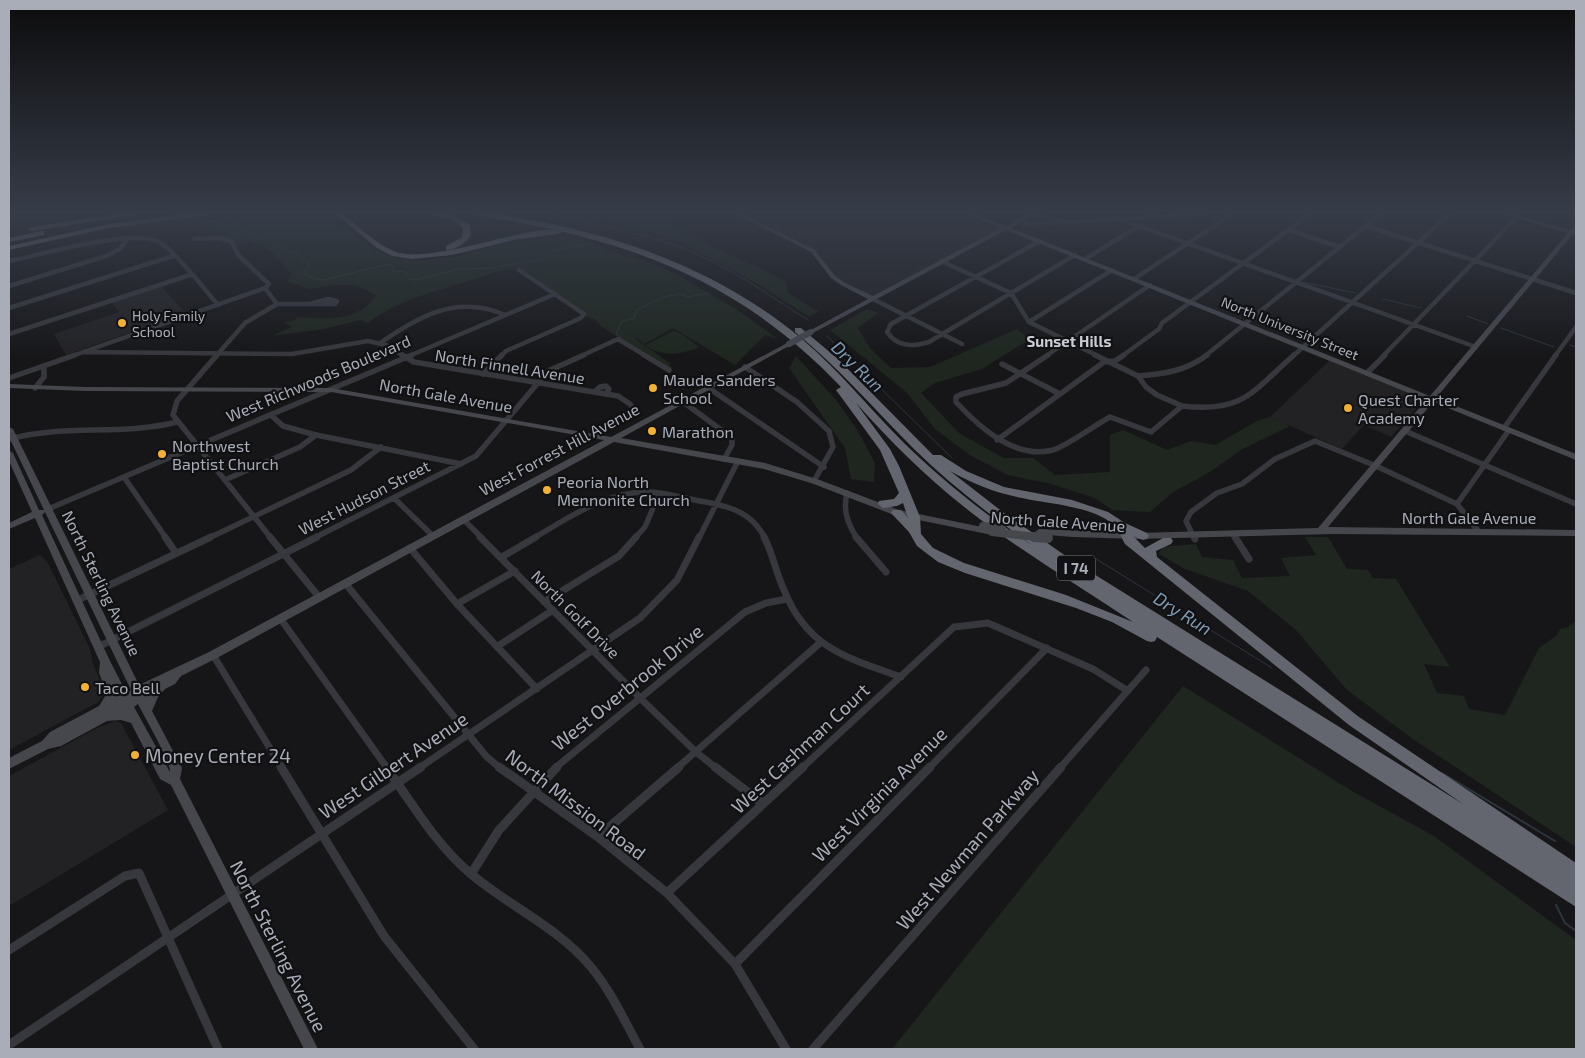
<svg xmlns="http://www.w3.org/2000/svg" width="1585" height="1058" viewBox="0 0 1585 1058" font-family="'Exo 2',sans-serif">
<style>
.built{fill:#222225}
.green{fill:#1e261f}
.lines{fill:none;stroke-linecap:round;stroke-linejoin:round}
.stream-far1{stroke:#2c353c;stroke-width:1}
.stream{stroke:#2c353c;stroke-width:2}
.street-far3{stroke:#37383d;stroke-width:4.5}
.street-far2{stroke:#37383d;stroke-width:5.5}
.street-far1{stroke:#37383d;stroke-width:7}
.street{stroke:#37383d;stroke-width:9}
.secondary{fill:#45474d;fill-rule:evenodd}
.highway{fill:#63666e;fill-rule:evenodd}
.secondary-bridge-far2{stroke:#45474d;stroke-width:6}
.secondary-bridge-far1{stroke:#45474d;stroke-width:8}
.secondary-bridge{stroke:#45474d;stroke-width:10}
.poi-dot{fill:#f2b134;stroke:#111113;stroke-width:2}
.labels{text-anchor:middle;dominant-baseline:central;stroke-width:4.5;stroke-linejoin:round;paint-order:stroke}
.far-poi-label{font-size:14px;fill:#a8adb8;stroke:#111113;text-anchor:start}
.far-street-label{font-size:14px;fill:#a8adb8;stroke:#111113}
.far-neighbourhood-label{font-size:15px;font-weight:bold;fill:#c9ccd4;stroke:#111113}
.shield{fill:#111113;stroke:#7b7e86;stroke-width:1}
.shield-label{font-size:15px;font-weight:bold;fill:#a8adb8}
.street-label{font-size:16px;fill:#a8adb8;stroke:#111113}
.poi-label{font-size:16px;fill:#a8adb8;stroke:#111113;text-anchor:start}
.water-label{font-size:18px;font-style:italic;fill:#7f9bb3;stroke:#111113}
.near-street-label{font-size:19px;fill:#a8adb8;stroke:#111113}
.near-poi-label{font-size:19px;fill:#a8adb8;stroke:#111113;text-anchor:start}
</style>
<rect width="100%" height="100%" fill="#161618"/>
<path class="built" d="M9,212H83L61,220L10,229Z
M735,212H964L1004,228L871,298L833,277L820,257L792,239Z
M161,286L186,313L66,355L54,334L119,312L111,302Z
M1329,361L1424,399L1391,437L1364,425L1342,449L1270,417Z
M40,555L48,563L90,649L93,664L105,692L98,702L9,750V569Z
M115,721L121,723L168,810L9,906V776L97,728Z"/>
<path class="green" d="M273,212L276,214L322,212L379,252L397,258L420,260L459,256L513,241L563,237L584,240L622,255L652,263L676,274L739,311L778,339L765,335L735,365L673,328L644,344L636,337L637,340L671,364L669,365L673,368L671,369L600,326C598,320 591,317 585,317L587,315L517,269C502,269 486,275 472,280C435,291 398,300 368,323L360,320L324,329L272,336L292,327L283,322L295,320L297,317C325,319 360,322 376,295L356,285H336L309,289L287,281L292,274L272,252L251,241L235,247L224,239L231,234L193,225L185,227L152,224Z
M636,212H662C682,240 754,262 786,282L787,292L819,312L808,316L763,287L676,239L588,217L592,216L614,222L631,221Z
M867,309L878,313L858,328L870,348L891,368L930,367L1017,329L1030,339L982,369L935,383L921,393L960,434L1004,458H1033L1055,475L1110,472V435L1123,430L1167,450L1191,441L1215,445L1257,421L1270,417L1290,426L1241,450L1210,472L1173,492L1150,512L1112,510L1095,498L1051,484L1008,475L971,456L935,429L907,393L830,330Z
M674,331L683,335L699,347C682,355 660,357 645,345Z
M796,356L837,401L858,431L875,463L874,482L851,479L845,448L789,368Z
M1305,537H1328L1347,569L1368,570L1373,578L1396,579L1450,667L1424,664L1437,693L1464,696L1469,709L1505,715L1539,648L1557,635L1560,629L1566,628L1576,621V847L1410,737L1347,690L1296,630L1248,591L1185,569L1159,554L1162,547L1196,544L1202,557L1233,560L1242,578L1290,576L1281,558L1316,555Z
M1183,686L1352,791L1434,836L1576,940V1049H892Z"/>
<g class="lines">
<path class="stream-far1" d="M544,212C591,224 640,232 685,249C727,265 770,296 808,320
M124,227C149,223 176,218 202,220C216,221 221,224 236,222L240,225L239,230L258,235L271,245L280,246L307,260L309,263L305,274L313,278L323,280L389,264L393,266V271L406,272L409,279L416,280L459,269L491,268L543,259L552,251L589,243
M643,236L641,219L650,212
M634,239L643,237
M1303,282L1355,293
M1383,299L1421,308
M1467,316L1488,324
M1501,328L1554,347
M827,336L952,458
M621,338L616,334L622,321L634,318L637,310L663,297L681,294L688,297L709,293
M1570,345L1576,347
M1093,557L1272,668"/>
<path class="stream" d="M1442,773L1555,841
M1556,905L1565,923L1576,931"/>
<path class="street-far3" d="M1026,212L1031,214
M1143,212L1153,215
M1117,218L1476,347
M1024,224L1067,222
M1366,226L1576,293
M1289,230L1339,247
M194,239L219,238L231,241L239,256L269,284L265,288
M1040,241L891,324L887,332C897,347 913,347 929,342L1075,255
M1085,259L1139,226
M9,261C41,255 129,229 157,241C173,248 205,290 218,305
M941,261L1011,293L1029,322L1098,356
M1134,279L1235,212
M9,286L106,256L120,249L127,239
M265,288L277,304
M871,298L962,344
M277,304H335L337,301L328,299L313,303
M9,308L173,256
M1029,322L1112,270
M9,334L190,275
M380,343C420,316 457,294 505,315
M83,352L292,354L368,341L386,345L404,356
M72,356L265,288
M216,356L245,323L277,304
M409,356L555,294
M501,356L506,351L581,318L584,314L519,270
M581,356L618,339L646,356
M1046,356L1150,285
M1122,356L1159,329L1162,323L1313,212
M1205,356L1383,212
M1293,356L1452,212
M1383,356L1518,216
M1555,356L1576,327"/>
<path class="street-far2" d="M217,355L177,401L173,415L271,538
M402,355L414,362L618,396L630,404L635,411
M644,355L669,370
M1048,355L1006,383L962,394L956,397V402C979,427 1015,460 1053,450C1067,446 1095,425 1110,417L1151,432L1182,406C1243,413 1252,392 1294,355
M1095,355L1138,376L1146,387L1157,395L1182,406
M1002,364L1060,394
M745,367L797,402L829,431L833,447L814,481
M1367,373L1385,355
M483,374L502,355
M1138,376C1164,374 1186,371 1207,355
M9,378L75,355
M707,387L824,467
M35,388L44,377V366
M594,392L600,387L606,386L609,389L606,394
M682,401L732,438V445L724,459
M271,415L283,426L316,435L461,464
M1504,428L1556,355
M1405,431L1576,504
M9,439C64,424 121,436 177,422
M997,440L1104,362L1115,361L1124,355
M124,477L166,538
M225,480L300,447L316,435
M847,493C843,510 847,523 857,538
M394,498L432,535
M1457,504L1509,430
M48,509L412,355
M463,519L482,538
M1233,534L1235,538
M209,538L351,470L381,447
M314,538L476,456L548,371L584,355
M534,538C568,518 608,490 650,492C669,493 687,499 706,502C732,507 752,513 765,538
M635,538L645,527L659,494
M699,538L738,461
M1194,538L1186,521L1191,512L1217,493L1242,484L1275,459L1315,441L1376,466L1457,504L1479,532"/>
<path class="street-far1" d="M165,537L176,553
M270,537L319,597
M480,537L640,698L696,752L716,768
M764,537C773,554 776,573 784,590C807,648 847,658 901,677
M856,537L886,572
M1194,537L1195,539
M1235,537L1249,559
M410,548L457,604L537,689
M502,557L536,537
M345,583L486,756L500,768
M78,600L211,537
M544,602L619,556L636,537
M457,604L515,571
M280,618L387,768
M100,646L317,537
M498,646L553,610
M213,655L282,768
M419,768L640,618L677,580L699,537
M555,768L745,612L766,603L787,599
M677,768L820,643
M802,768L954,627L988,623L1093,669L1128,691
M929,768L1047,648
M1060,768L1146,670"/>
<path class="street" d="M281,767L384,936L474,1049
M386,767C412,803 436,845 471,874C509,906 559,928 591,967C611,991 625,1022 640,1049
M499,767L598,837L667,893L735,964L786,1049
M715,767L763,804
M598,837L679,767
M471,874L499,830L557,767
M667,893L803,767
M9,950L125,876L139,873L218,1049
M735,964L930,767
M9,1045L421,767
M813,1049L1061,767"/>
<path class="secondary" d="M732,212H739L815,250L835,276L845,283L873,296L1001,228L964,213V212H970L1006,226L1029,213L1038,212L1037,214L1067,220L1207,212H1229L1227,214L1067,224L1033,216L1011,228L1430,396L1568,233L1499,213V212H1506L1570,230L1576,225V234H1573L1436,398L1576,454V460L1433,402L1328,527L1576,530V536L1334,534L1137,539L1072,537L1036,534L1035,532L1039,529L1137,533L1318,528L1426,400L1006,230L813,333H809V331L868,299L841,285L831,278L811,252Z
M789,342L792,344L791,345L621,438L765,463L817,479L899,510L992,529L996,532L995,534L992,535L894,515L811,483L764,469L614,442L217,658L181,676L175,684L165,689L158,697L152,711L182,768L180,779L318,1049H304L171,785L160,779L131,723L121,720L107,721L61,746L48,749L9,769V758L42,741L50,732L99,706L107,693L99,673L100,662L35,518L9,529V523L32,512L9,461V450L13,453L39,510H44L9,437V427L13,429L139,685L209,652L604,440L331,392L85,391L9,388V384L85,387L331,388L611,437ZM45,512L131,690L126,692L110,661L42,515ZM138,704C144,716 171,762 170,772L134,707Z"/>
<path class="highway" d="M130,212H145L141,214L32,231L28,229L32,227Z
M202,212H219L215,214L109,228L9,250V246L109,224Z
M333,212H340C358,225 375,244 396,252C436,265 542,219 562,232L558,234L518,239L452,255L412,259L392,256L377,248Z
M423,212C441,210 456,215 470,225L471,235C466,243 456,250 446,250V246L462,237L463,228L453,220Z
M462,212C487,212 512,216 536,221C633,239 727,276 802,339C839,370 869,408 903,442C942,480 986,516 1032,545C991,516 951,485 914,449C875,410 838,367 795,332V328H801L838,359L933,455H941L966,471L1004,487L1072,500L1108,512L1125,523L1147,533L1149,536L1147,539L1143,540L1133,536L1145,548L1163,538H1171L1173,541L1171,544L1156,551L1157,557L1359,717L1576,863V907L1157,637L1155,641L1151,642L1147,641L1112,622L1076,608L965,573L938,562L917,546L909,532L891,513L893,510H901L908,518L903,503L897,506L883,508L878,504L879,501L894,499L899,493L880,450L836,390L841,387C734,274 615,235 465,214ZM856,403C889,440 924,475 963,506C1017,549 1076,584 1133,622L1066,595L964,563L933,548L921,534L920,517L899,466L890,449ZM950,471C973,484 996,493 1022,498C1049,504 1091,506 1113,524C1120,530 1121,537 1125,544L1349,725L1463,804L1073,561L1004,513Z
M41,231H44V235L9,242V238Z"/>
<path class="secondary-bridge-far2" d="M789,344L811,332"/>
<path class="secondary-bridge-far1" d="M983,526L1002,528
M992,532L1046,538"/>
<path class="secondary-bridge" d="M1034,537L1048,538"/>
</g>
<linearGradient id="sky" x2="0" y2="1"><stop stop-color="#0c0c0d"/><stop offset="0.59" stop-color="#363c48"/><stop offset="1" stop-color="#363c48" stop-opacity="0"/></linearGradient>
<rect width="1585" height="360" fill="url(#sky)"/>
<g class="poi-dot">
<circle cx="122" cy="323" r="5"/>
<circle cx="653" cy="388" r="5"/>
<circle cx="1348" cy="408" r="5"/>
<circle cx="652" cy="431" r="5"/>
<circle cx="162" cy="454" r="5"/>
<circle cx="547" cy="490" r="5"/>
<circle cx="85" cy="687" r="5"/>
<circle cx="135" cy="755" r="5"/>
</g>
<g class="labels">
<g class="far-poi-label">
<text x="132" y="315">Holy Family<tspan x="132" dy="16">School</tspan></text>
</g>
<g class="far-street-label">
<text transform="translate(1290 328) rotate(22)">North University Street</text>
</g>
<g class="far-neighbourhood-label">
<text x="1069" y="341">Sunset Hills</text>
</g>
<rect class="shield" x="1057" y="555.5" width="38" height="25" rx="4"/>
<g class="shield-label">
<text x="1076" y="568">I 74</text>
</g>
<g class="street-label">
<text transform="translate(510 366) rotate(9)">North Finnell Avenue</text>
<text transform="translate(318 378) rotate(-23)">West Richwoods Boulevard</text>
<text transform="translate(446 395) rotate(10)">North Gale Avenue</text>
<text transform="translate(559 449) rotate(-28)">West Forrest Hill Avenue</text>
<text transform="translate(364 497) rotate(-27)">West Hudson Street</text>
<text x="1469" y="517">North Gale Avenue</text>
<text transform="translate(1058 521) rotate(4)">North Gale Avenue</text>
<text transform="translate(102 583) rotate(64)">North Sterling Avenue</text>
<text transform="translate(576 614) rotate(45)">North Golf Drive</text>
</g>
<g class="poi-label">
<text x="663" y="379">Maude Sanders<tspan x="663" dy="18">School</tspan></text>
<text x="1358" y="399">Quest Charter<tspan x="1358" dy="18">Academy</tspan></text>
<text x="662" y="431">Marathon</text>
<text x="172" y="445">Northwest<tspan x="172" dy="18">Baptist Church</tspan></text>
<text x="557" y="481">Peoria North<tspan x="557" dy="18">Mennonite Church</tspan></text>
<text x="95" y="687">Taco Bell</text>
</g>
<g class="water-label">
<text transform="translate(858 366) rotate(44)">Dry Run</text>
<text transform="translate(1183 613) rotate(32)">Dry Run</text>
</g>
<g class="near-street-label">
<text transform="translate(627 687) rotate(-39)">West Overbrook Drive</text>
<text transform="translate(800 748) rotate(-43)">West Cashman Court</text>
<text transform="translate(393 765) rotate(-34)">West Gilbert Avenue</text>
<text transform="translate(879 794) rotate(-45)">West Virginia Avenue</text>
<text transform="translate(576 804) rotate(37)">North Mission Road</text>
<text transform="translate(967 849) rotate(-49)">West Newman Parkway</text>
<text transform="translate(279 946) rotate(63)">North Sterling Avenue</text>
</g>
<g class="near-poi-label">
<text x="145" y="755">Money Center 24</text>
</g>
</g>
<rect width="1585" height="1058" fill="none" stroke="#a8adb8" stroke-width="20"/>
</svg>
